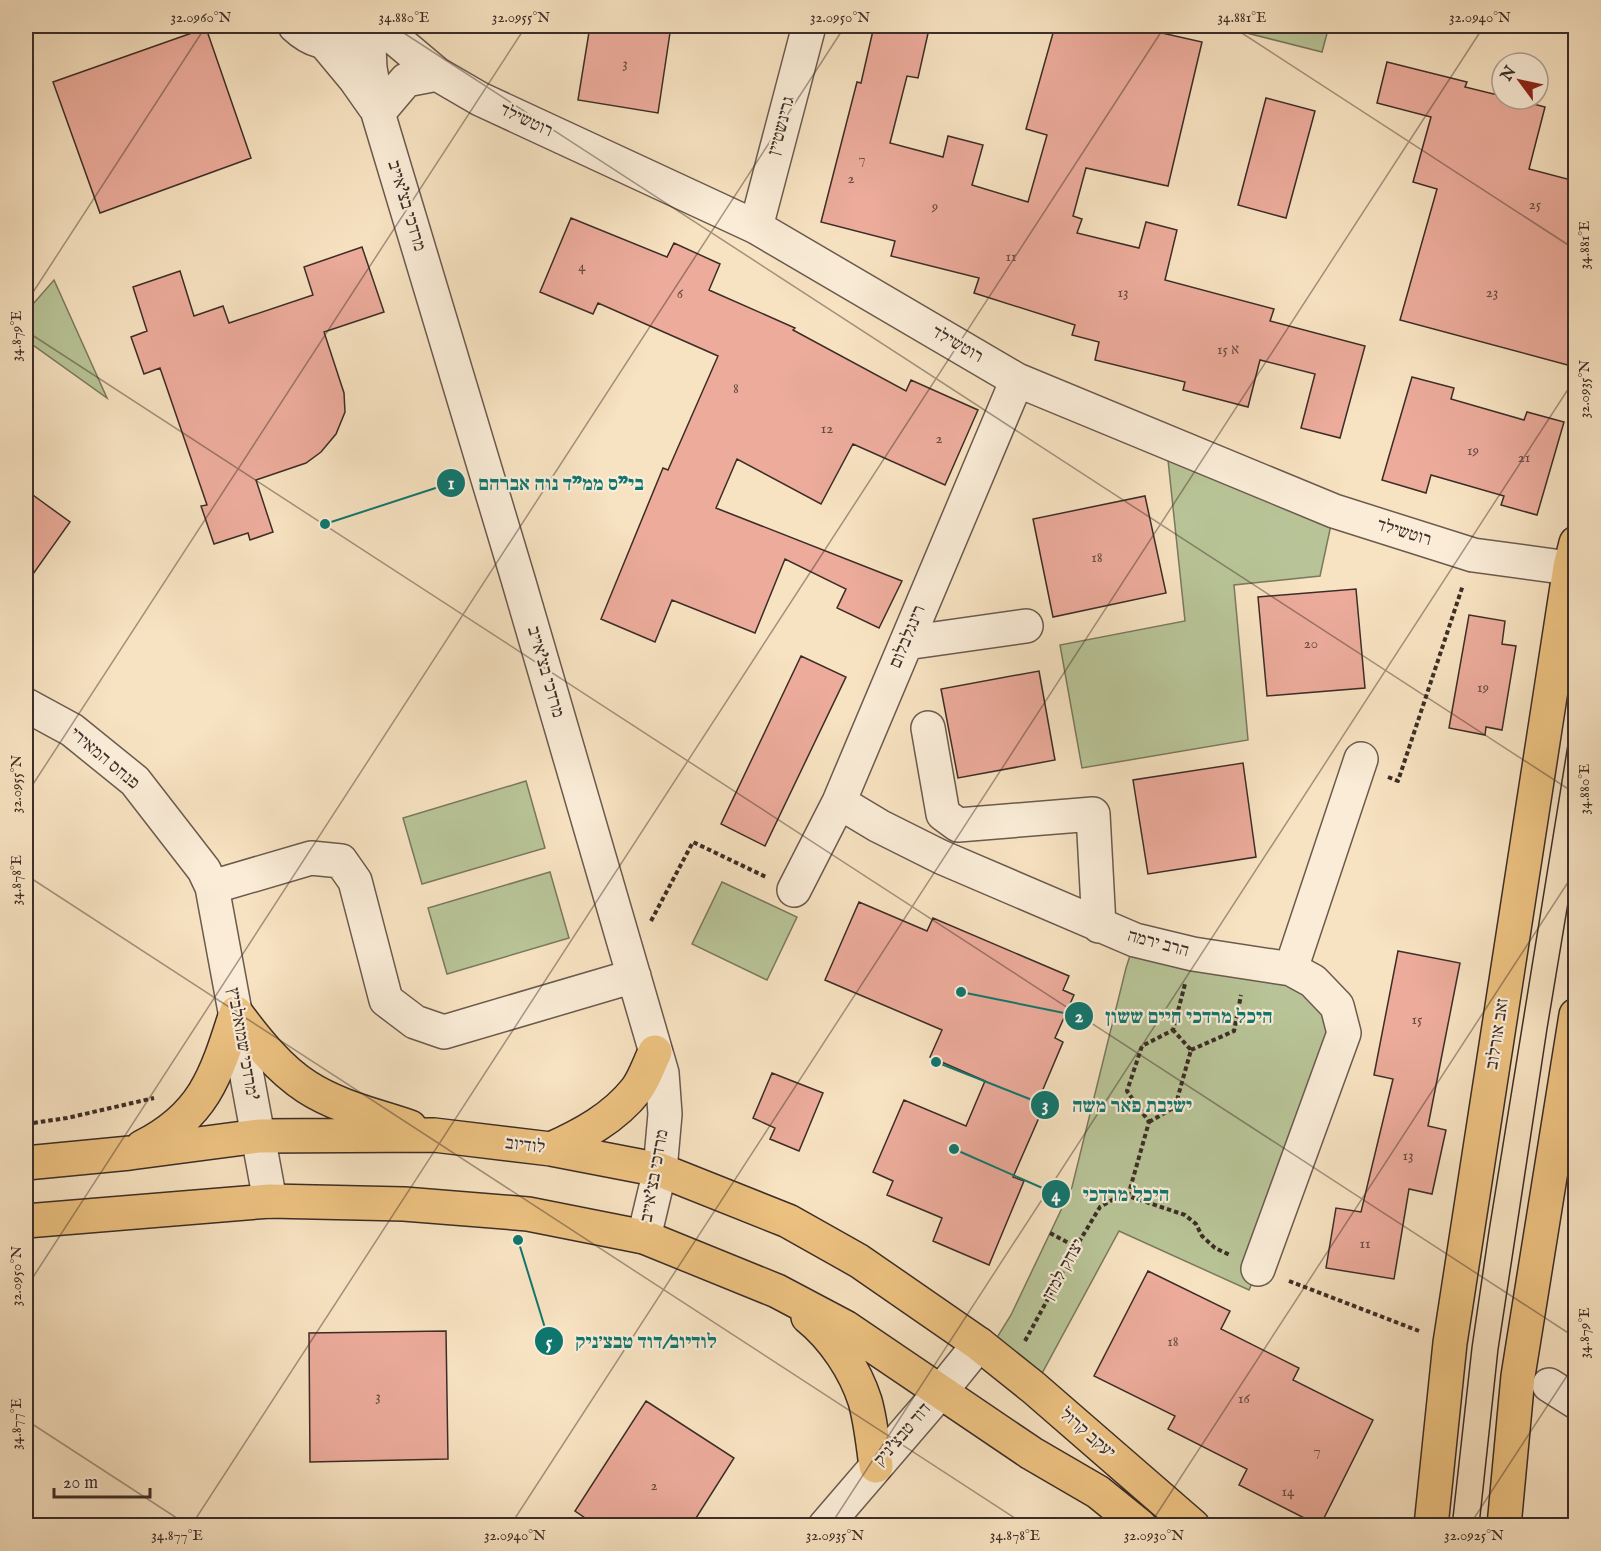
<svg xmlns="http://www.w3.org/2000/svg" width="1601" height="1551" viewBox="0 0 1601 1551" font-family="'IM FELL English','Frank Ruhl Libre',serif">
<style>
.green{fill:#b8c497;stroke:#7a785f;stroke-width:1.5}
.building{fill:#ecab9b;stroke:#3c2d27;stroke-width:1.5}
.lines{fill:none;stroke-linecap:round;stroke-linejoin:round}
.minor-casing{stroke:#6b5a4e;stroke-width:36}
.major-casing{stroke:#3c2d27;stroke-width:36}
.path{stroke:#3c2d27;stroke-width:4;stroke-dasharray:4.5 3;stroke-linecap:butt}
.minor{stroke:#faecd7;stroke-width:33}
.major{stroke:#ecc180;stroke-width:33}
.tram{stroke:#3c2d27;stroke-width:1.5}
.ticks{fill:none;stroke:#3c2d27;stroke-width:1.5;stroke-opacity:0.45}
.labels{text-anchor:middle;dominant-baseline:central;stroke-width:4.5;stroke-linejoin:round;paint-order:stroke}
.number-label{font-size:15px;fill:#684c44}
.street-label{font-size:18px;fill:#3c2d27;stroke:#faecd7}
.leader{fill:none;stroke:#0f766e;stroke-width:2}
.callout-dot{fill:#0f766e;stroke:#faecd7;stroke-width:2}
.mark-label{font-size:18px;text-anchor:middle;font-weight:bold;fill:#fff}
.callout-label{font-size:20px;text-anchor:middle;font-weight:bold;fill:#0f766e;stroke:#faecd7;stroke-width:4.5;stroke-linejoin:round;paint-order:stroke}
.neatline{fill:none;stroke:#3c2d27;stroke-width:2}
.ticks-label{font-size:15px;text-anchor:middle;fill:#3c2d27}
</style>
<rect width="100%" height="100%" fill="#f7e2c1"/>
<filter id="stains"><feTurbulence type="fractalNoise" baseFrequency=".00333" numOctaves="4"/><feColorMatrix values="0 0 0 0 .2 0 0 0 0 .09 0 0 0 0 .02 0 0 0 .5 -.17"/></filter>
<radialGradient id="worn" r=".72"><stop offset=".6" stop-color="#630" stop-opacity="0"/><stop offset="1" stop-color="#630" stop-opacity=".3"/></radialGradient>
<path class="green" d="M1219,26H1329L1322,52Z
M54,280L107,398L26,340V312Z
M1166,441L1334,511L1320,576L1234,585L1248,740L1082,768L1060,645L1185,621Z
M526,781L545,848L422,884L403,818Z
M550,872L569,938L447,974L428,908Z
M722,882L797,917L767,980L692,944Z
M1135,940L1247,963L1337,1006L1258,1269L1249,1290L1119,1231L1034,1388L988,1352L1011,1315L1072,1187L1126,968Z"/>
<path class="building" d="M590,26H671L658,113L578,100Z
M874,26H916L929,29L918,78L907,76L890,143L943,157L948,136L983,145L972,185L1028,202L1047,135L1026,129L1055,26H1131L1202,42L1168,186L1086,168L1073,216L1082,219L1077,233L1139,248L1146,222L1177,230L1165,280L1274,309L1270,321L1365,346L1340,438L1301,428L1315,374L1260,360L1248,407L1183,390L1185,382L1095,360L1099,342L1072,335L1075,325L974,293L979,278L891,256L895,241L821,222L857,82L861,83Z
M206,28L251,158L100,213L53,82Z
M1387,62L1467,82L1465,87L1502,96V99H1514L1545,107L1529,169L1575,181V367L1400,320L1437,189L1413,182L1431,117L1377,103Z
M1266,98L1315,111L1286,218L1238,205Z
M571,218L667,257L674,243L720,264L709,290L795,328L793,330L906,391L911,380L978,410L945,485L853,444L821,504L737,459L716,508L902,581L879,628L837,608L846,589L785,559L755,633L672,600L655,642L601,619L663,468L668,470L718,356L598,303L593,314L540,292Z
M362,247L384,312L324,332L344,393L345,412L336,434L321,452L306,463L256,480L273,532L250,540L248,533L214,544L201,506L207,505L160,368L144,374L131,337L147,331L133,287L180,271L194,316L223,306L229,323L313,295L304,267Z
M1412,377L1454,388L1451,399L1524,420L1527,412L1564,422L1537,515L1501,505L1504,496L1431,475L1426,493L1382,480Z
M26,490L70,522L26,584Z
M1145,496L1166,593L1053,617L1033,519Z
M1356,589L1365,688L1267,696L1258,597Z
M1469,615L1505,621L1502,644L1516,646L1502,730L1486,727L1485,735L1449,728Z
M801,656L846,677L765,846L721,824Z
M1039,671L1055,760L958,778L941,689Z
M1243,763L1256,857L1148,874L1133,780Z
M859,902L927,931L933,918L1069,976L1063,990L1074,995L1055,1038L1063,1042L1038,1101L1045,1104L1013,1177L1024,1181L989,1265L933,1241L942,1218L887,1195L893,1181L873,1172L904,1100L966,1126L985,1081L930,1057L942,1030L825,980Z
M1398,951L1460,963L1428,1126L1446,1130L1432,1194L1409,1189L1394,1279L1326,1268L1336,1208L1361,1212L1393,1079L1374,1075Z
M772,1073L823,1093L799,1151L770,1139L775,1128L753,1118Z
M1148,1271L1230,1311L1221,1329L1299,1368L1293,1380L1373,1420L1320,1526L1239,1485L1247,1469L1168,1429L1175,1416L1094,1376Z
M446,1331L448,1459L310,1462L309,1333Z
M646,1401L734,1458L691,1526H597L575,1511Z"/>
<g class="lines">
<defs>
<path id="minor" d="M295,26C310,40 328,47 347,39
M368,26L370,68L378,113L518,579L662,1073L665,1114L660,1170L644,1237
M380,26L437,74L480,99L756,227L1017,380L1334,511L1473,555L1576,569
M325,43L355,79L374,106
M378,113L406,80L437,74
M756,227L809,26
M906,643L1026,626
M26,705L72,730L135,781L204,870L212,887L270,1201
M928,728L943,814L958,825L1093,814L1099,926
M839,802L879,826L941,857L1135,940L1193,954L1291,969L1313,981L1337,1006L1344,1033L1258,1269
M212,887L311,858L341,861L355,881L386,1000L415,1022L444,1032L634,976
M794,890L839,802L1017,380
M1291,969L1361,759
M1549,1385L1576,1402
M825,1526L941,1391L979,1344"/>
<path id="major" d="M236,1013C256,1040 279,1069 307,1087C338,1107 375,1115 410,1127
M142,1147C204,1116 216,1076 236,1013
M551,1149C582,1135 614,1118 636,1090C644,1080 649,1064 655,1052
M26,1163L130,1153L259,1136L434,1135L551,1149L660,1170L788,1221L859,1261L979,1344L1034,1388L1193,1526
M26,1221L270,1201L404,1204L528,1214L644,1237L777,1291L845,1327L1031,1453L1098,1492L1140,1526
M808,1317C834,1338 855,1370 865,1401C871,1422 873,1445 876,1466
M1431,1526L1450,1343L1570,567L1576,543
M1504,1526L1518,1376L1576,1015"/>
</defs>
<use href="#minor" class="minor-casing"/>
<use href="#major" class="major-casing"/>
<path class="path" d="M1388,777L1398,781L1463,585
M651,921L693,842L766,877
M1191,1050L1234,1031L1241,995
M1149,1122L1175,1107L1191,1050L1173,1030
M26,1124L67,1118L154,1098
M1128,1196L1149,1122L1127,1091L1142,1046L1173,1030L1185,984
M1050,1233L1076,1247
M1289,1281L1419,1331
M1025,1341L1076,1247L1100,1207L1114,1199L1128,1196L1185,1215L1196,1224L1202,1236L1215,1248L1230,1255"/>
<use href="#minor" class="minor"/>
<use href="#major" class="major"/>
<path class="tram" d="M1452,1526L1472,1347L1489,1231L1576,695
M1479,1526L1498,1350L1547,1029L1576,855"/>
</g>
<path class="ticks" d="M393,26L1576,794M1231,26L1576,250M26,303L206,26M26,331L1576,1338M26,795L526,26M26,875L1027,1526M26,1288L845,26M26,1420L189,1526M191,1526L1165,26M510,1526L1484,26M830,1526L1576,377M1149,1526L1576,870M1469,1526L1576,1362"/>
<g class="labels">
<g class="number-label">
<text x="625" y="63">3</text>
<text x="862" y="158">7</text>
<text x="851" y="178">2</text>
<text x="1535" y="204">25</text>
<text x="935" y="206">9</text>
<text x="1011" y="256">11</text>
<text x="582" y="266">4</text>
<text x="1123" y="292">13</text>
<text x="1492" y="292">23</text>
<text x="680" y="293">6</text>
<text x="1228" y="349">15 א</text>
<text x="736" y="388">8</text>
<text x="827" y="428">12</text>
<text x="939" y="438">2</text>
<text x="1473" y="450">19</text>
<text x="1524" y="457">21</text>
<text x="1097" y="557">18</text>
<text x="1311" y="643">20</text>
<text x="1483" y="687">19</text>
<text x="1417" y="1019">15</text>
<text x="1408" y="1155">13</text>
<text x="1365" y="1243">11</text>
<text x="1173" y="1341">18</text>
<text x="378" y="1396">3</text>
<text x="1244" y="1398">16</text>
<text x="1317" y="1450">7</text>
<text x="654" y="1485">2</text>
<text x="1288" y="1491">14</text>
</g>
<g class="street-label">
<text transform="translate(526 121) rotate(25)">רוטשילד</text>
<text transform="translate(782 126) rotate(-75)">גרינשטיין</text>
<text transform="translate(406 206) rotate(73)">מרדכי בצ'אייב</text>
<text transform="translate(957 345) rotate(30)">רוטשילד</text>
<text transform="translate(1404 533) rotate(17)">רוטשילד</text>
<text transform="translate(908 637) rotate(-67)">רינגלבלום</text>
<text transform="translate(545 672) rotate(74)">מרדכי בצ'אייב</text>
<text transform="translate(104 759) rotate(40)">פנחס המאירי</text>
<text transform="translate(1158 944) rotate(15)">הרב ירמה</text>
<text transform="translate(1498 1034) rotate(-81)">זאב אורלוב</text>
<text transform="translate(242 1044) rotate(80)">מרדכי שמואלביץ'</text>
<text transform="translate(525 1146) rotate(7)">לודיוב</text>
<text transform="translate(655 1176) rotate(-80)">מרדכי בצ'אייב</text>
<text transform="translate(1064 1270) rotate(-61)">יצחק למדן</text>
<text transform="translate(1087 1434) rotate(41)">יעקב קרול</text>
<text transform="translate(903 1435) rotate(-49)">דוד טבצ'ניק</text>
</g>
</g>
<path class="leader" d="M325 524L451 483M961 992L1079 1016M936 1062L1045 1105M954 1149L1056 1194M518 1240L549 1341"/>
<g class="callout-dot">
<circle cx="325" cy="524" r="6"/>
<circle cx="961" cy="992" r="6"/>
<circle cx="936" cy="1062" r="6"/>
<circle cx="954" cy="1149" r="6"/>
<circle cx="518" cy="1240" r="6"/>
<circle cx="451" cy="483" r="15"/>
<circle cx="1079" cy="1016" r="15"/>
<circle cx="1045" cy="1105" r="15"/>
<circle cx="1056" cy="1194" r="15"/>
<circle cx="549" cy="1341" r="15"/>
</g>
<g class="mark-label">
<text x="451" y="489">1</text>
<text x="1079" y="1022">2</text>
<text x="1045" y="1111">3</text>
<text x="1056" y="1201">4</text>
<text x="549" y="1348">5</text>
</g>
<g class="callout-label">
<text x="561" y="490">בי"ס ממ"ד נוה אברהם</text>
<text x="1189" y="1023">היכל מרדכי חיים ששון</text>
<text x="1132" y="1112">ישיבת פאר משה</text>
<text x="1126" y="1201">היכל מרדכי</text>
<text x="646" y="1348">לודיוב/דוד טבצ׳ניק</text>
</g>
<rect width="1601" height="1551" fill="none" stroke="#f7e2c1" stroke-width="66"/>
<g transform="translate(1520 81) rotate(303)"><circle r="28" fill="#faecd7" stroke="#aea091" stroke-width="1.5"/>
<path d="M0-4.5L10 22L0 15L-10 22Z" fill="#8f2418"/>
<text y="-9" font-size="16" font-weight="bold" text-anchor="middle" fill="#3c2d27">N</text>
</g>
<path d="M54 1488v9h96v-9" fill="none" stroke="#3c2d27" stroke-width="3"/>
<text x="63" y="1488" font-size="18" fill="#3c2d27" stroke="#faecd7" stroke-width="4.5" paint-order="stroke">20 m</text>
<rect x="33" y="33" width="1535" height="1485" class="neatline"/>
<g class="ticks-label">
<text x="201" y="22">32.0960°N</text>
<text x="404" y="22">34.880°E</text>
<text x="521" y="22">32.0955°N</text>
<text x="840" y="22">32.0950°N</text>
<text x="1242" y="22">34.881°E</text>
<text x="1480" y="22">32.0940°N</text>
<text transform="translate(1584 245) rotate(-90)" y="5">34.881°E</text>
<text transform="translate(16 336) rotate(-90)" y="5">34.879°E</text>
<text transform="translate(1584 389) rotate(-90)" y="5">32.0935°N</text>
<text transform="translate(16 784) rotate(-90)" y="5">32.0955°N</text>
<text transform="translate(1584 789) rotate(-90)" y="5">34.880°E</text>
<text transform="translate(16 880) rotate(-90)" y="5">34.878°E</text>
<text transform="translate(16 1276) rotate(-90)" y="5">32.0950°N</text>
<text transform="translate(1584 1333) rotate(-90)" y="5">34.879°E</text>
<text transform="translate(16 1424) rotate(-90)" y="5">34.877°E</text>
<text x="177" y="1540">34.877°E</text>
<text x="515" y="1540">32.0940°N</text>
<text x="835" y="1540">32.0935°N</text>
<text x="1015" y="1540">34.878°E</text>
<text x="1154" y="1540">32.0930°N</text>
<text x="1474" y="1540">32.0925°N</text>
</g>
<rect width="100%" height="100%" filter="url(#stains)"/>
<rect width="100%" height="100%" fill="url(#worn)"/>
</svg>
